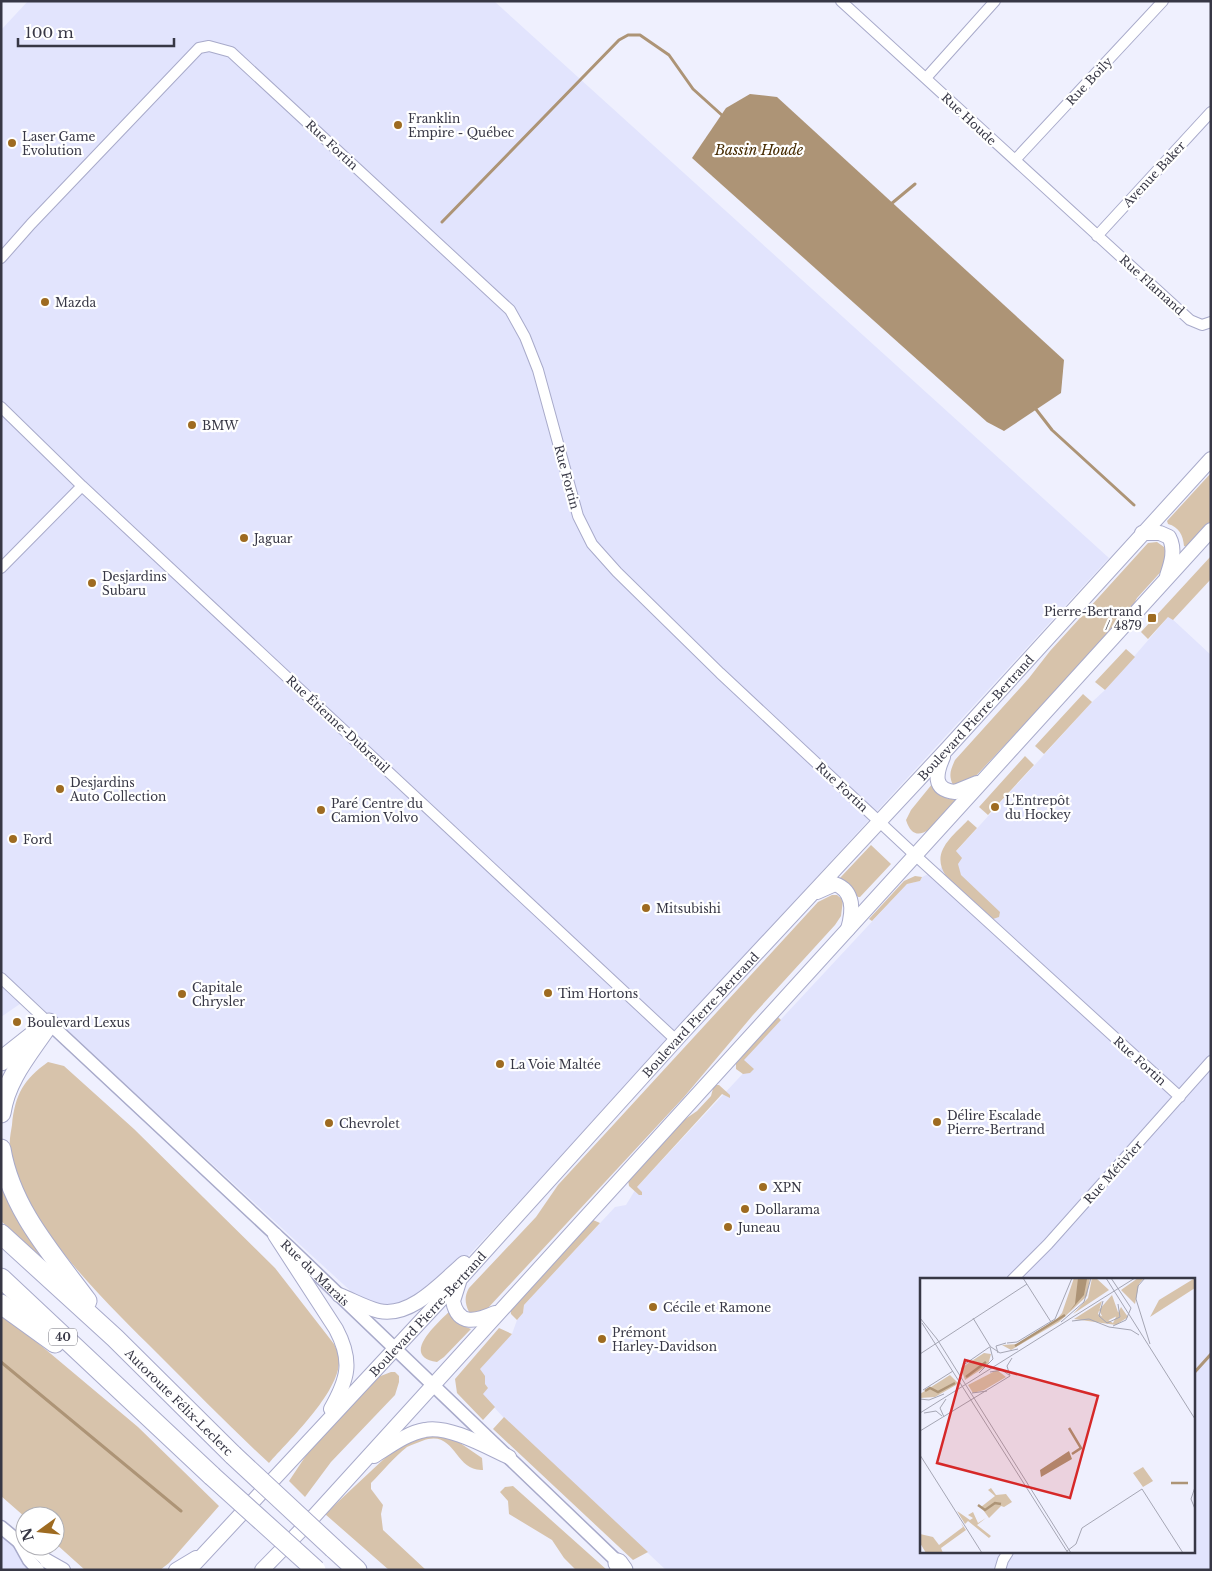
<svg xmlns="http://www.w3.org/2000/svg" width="1212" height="1571" viewBox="0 0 1212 1571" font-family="'Libre Baskerville',serif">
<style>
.built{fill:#e2e4fd;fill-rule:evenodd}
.green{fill:#d7c3ab}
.water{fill:#ad9476}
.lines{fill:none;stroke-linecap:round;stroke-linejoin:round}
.stream{stroke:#ad9476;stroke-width:3}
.minor-casing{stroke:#a8aaca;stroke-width:12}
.tertiary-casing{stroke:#a8aaca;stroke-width:15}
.secondary-casing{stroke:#a8aaca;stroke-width:16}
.motorway-casing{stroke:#a8aaca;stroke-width:21}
.minor{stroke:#fff;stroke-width:10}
.tertiary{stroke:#fff;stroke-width:12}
.secondary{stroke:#fff;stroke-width:14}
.motorway{stroke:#fff;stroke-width:19}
.motorway-bridge-casing{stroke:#a8aaca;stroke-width:21;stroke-linecap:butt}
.motorway-bridge{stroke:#fff;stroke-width:19}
.poi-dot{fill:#9e6b21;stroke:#fff;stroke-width:2}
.labels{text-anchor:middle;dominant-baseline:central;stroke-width:4.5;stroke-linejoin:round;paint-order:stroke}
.shield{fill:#fff;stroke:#73737d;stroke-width:1}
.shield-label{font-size:11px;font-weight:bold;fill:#373745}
.street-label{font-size:12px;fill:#373745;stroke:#fff}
.poi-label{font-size:12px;fill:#373745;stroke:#fff;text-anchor:start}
.water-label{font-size:14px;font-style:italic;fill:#472c03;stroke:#fff}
.inset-river{fill:none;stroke:#ad9476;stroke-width:2.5}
.inset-road{fill:none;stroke:#a5a6b4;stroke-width:1}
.view{fill:#d62828;fill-opacity:0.15;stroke:#d62828;stroke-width:2.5}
.inset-edge{fill:none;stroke:#373745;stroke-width:2.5}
</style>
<rect width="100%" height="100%" fill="#eff0fe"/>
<path class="built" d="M28,1H494L1109,558L515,1206L425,1302L368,1307L30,997L1,1017V30Z
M1169,616L1211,655V1570H666L503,1417L482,1394L485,1384L479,1369L512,1334L517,1320L523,1313L524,1305L615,1207L626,1205L637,1187L750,1066L743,1060L907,884L920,881L922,877L941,868L1092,702L1105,690ZM921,1280H1193V1552H921Z
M1,1527L43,1570H1Z"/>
<path class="green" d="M1211,473V521L1187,547L1184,546C1183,535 1179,527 1168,524L1167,521Z
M1157,542L1164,547L1168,555L1167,565L1137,598L1129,613L973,779L966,786L953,785C948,775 951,769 955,760L1029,678L1050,651L1148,543Z
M1211,556V579L1173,620L1168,617L1148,639L1141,632Z
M1126,649L1135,657L1105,690L1095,682Z
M1083,694L1092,702L1044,754L1035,746Z
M1025,756L1034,765L988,815L979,807Z
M937,778L940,791L946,798L957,800C945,813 917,855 906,820L911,810Z
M968,820L977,828L956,851L962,858L958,864L961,875L1000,912L999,917L993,919L946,876C930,852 952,837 968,820Z
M871,845L891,864L860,897H858L848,885L839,879Z
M915,876L922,877L920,881L907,884L872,921L869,919L904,881Z
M832,895H837L843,900L841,916L835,925L753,1015L684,1097L488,1308L476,1313L469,1312C465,1303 464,1297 469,1288L536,1217L558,1185L818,902Z
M778,1017L781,1020L744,1060L754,1069L750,1073L743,1074L736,1069V1060Z
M48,1062L64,1066L134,1129L275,1268L334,1344C336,1348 339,1354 339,1358C342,1390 289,1440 269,1463C231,1428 195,1391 158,1354C107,1303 20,1222 10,1147C9,1140 11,1132 12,1125C15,1094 24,1079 48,1062Z
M714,1085H719L730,1095V1098L722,1094L637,1187L642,1192V1195H639L629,1186L628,1180L681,1122L697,1111L711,1096Z
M1,1170L46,1256L42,1259L1,1221Z
M593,1220L600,1223L524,1305L523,1313L517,1320L511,1314L510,1307Z
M452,1309C456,1320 460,1325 471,1329L444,1357L437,1362C398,1356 440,1321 452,1309Z
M1,1312L138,1427L219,1506L169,1563L160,1570H85L55,1543V1516L25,1517L1,1496Z
M499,1328L512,1334L480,1369L485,1376V1384L488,1388L483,1394L495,1407L483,1420L457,1393L455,1379Z
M391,1372H395L399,1376V1382L395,1395L331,1462L305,1497L289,1481L307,1454L378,1377Z
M504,1417L648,1552L633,1560L493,1429Z
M444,1432L482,1458L483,1470C454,1472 456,1428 422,1441C417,1443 411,1445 407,1447C395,1456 382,1472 371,1483V1489L383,1505L381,1514L383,1530L426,1570H389L325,1514L401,1443Z
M513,1486L607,1570H576L564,1558L552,1540L509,1514L508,1501L500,1492L505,1487Z"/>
<path class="water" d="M750,94L777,97L1064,360L1061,393L1004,431L987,422L692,158L726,108Z"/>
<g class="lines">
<path class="stream" d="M889,203L891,204L915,184
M442,222L619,40L628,35H640L669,55L693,89L724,117
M1035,408L1052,430L1134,505
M1,1362L181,1511
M1193,1374L1211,1354"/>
<defs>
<path id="minor" d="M841,1L1190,320L1202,325L1211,322
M926,78L995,1
M1015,160L1163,1
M1097,236L1211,112
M1,258L31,224L199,48L209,46L231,52L510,310L525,337L538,370L578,516L592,544L617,572L720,673L916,856L1180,1097
M1,407L82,486L676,1040
M1,568L82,486
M1,978L49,1023
M1012,1280L1048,1244L1211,1061
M1000,1570L1003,1560L1008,1552"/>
<g id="tertiary">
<path id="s1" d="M49,1023L290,1248L624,1568"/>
<path d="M1,1527L19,1542L25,1545"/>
<path d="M19,1542L29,1560L38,1570"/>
<path d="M26,1546L35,1550L54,1567"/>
</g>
<g id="secondary">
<path d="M1142,533H1160L1169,537C1176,550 1171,564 1167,576"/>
<path d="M943,757C936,773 932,790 955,792L977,783"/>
<path d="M817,892L835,884C855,891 853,912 848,929"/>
<path d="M275,1235L336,1329C353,1361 348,1379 331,1409"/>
<path d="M459,1282L453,1301C458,1327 477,1321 495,1313"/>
<path d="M339,1295C352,1300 366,1308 379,1311C411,1318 442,1282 464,1263"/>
<path d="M374,1456C390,1446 407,1433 425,1430C449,1425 487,1447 509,1457"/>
<path d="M47,1561L63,1570"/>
<path d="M176,1570L196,1558"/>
<path id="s2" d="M189,1570L460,1279L685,1030L947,749L1211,459"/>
<path d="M262,1570L306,1525L1211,530"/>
</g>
<g id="motorway">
<path d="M1,1061L34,1035"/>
<path d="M1,1113C6,1078 30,1052 49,1023"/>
<path d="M1,1149C11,1209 53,1255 87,1301"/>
<path id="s3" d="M1,1234L115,1338L233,1455"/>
<path d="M1,1278L212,1476"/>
<path d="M1,1304L55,1343"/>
<path d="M333,1548L357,1570"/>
<path d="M618,1563L623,1570"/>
</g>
</defs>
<use href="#minor" class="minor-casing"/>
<use href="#tertiary" class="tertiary-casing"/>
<use href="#secondary" class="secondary-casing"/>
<use href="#motorway" class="motorway-casing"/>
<use href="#minor" class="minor"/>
<use href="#tertiary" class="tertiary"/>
<use href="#secondary" class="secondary"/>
<use href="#motorway" class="motorway"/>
<defs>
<path id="motorway-bridge" d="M233,1455L333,1548
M212,1476L316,1570"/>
</defs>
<use href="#motorway-bridge" class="motorway-bridge-casing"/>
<use href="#motorway-bridge" class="motorway-bridge"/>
</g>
<g class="poi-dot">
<circle cx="398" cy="125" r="5"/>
<circle cx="12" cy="143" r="5"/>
<circle cx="45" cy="302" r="5"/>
<circle cx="192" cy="425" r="5"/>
<circle cx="244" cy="538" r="5"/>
<circle cx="92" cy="583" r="5"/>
<rect x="1147" y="613" width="10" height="10" rx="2.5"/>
<circle cx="60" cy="789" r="5"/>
<circle cx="995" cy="807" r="5"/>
<circle cx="321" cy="810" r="5"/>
<circle cx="13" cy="839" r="5"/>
<circle cx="646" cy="908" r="5"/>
<circle cx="548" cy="993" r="5"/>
<circle cx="182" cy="994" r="5"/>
<circle cx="17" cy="1022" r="5"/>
<circle cx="500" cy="1064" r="5"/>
<circle cx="937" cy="1122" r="5"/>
<circle cx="329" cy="1123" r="5"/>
<circle cx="763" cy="1187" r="5"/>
<circle cx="745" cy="1209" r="5"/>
<circle cx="728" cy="1227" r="5"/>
<circle cx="653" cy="1307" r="5"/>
<circle cx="602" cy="1339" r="5"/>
</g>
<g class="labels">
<rect class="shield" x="49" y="1328.5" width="28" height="17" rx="4"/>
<g class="shield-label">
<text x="63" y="1337">40</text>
</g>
<g class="street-label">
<text transform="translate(1089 81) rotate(-47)">Rue Boily</text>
<text transform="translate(969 119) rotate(43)">Rue Houde</text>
<text transform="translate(332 145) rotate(43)">Rue Fortin</text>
<text transform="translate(1154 174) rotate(-47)">Avenue Baker</text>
<text transform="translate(1152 285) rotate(42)">Rue Flamand</text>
<text transform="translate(567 477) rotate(75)">Rue Fortin</text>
<text stroke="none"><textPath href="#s2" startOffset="1160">Boulevard Pierre-Bertrand</textPath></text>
<text transform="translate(338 724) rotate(43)">Rue Étienne-Dubreuil</text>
<text transform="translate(842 787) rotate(43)">Rue Fortin</text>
<text stroke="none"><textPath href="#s2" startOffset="755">Boulevard Pierre-Bertrand</textPath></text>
<text transform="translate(1140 1061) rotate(42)">Rue Fortin</text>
<text transform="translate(1113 1172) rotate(-48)">Rue Métivier</text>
<text stroke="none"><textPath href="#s1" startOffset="365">Rue du Marais</textPath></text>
<text stroke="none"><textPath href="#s2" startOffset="350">Boulevard Pierre-Bertrand</textPath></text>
<text stroke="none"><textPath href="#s3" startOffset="245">Autoroute Félix-Leclerc</textPath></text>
</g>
<g class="poi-label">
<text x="408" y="118">Franklin<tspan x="408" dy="14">Empire - Québec</tspan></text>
<text x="22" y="136">Laser Game<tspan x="22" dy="14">Evolution</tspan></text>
<text x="55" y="302">Mazda</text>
<text x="202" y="425">BMW</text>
<text x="254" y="538">Jaguar</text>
<text x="102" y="576">Desjardins<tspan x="102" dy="14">Subaru</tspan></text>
<text x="1142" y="611" text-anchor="end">Pierre-Bertrand<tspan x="1142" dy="14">/ 4879</tspan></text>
<text x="70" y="782">Desjardins<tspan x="70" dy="14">Auto Collection</tspan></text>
<text x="1005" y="800">L'Entrepôt<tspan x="1005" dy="14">du Hockey</tspan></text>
<text x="331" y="803">Paré Centre du<tspan x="331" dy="14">Camion Volvo</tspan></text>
<text x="23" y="839">Ford</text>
<text x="656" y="908">Mitsubishi</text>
<text x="192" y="987">Capitale<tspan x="192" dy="14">Chrysler</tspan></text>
<text x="558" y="993">Tim Hortons</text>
<text x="27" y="1022">Boulevard Lexus</text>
<text x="510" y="1064">La Voie Maltée</text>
<text x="947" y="1115">Délire Escalade<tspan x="947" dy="14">Pierre-Bertrand</tspan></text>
<text x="339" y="1123">Chevrolet</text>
<text x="773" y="1187">XPN</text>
<text x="755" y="1209">Dollarama</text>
<text x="738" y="1227">Juneau</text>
<text x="663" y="1307">Cécile et Ramone</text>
<text x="612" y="1332">Prémont<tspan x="612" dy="14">Harley-Davidson</tspan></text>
</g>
<g class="water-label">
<text x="759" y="150">Bassin Houde</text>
</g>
</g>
<g transform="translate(920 1278)">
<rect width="275" height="275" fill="#eff0fe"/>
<path d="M154,0H170L167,18L139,44L91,72L82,67L99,66L136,42L142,35ZM172,0H176L189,12L153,36L168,20ZM218,0H224L219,6L215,26L201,12ZM275,0V10L230,39L239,22ZM192,17L199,37L185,44L179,32ZM182,23L178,36L193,45L201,29L208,39L196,47L154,41ZM64,75L71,76L68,87L45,102L41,90ZM77,92L86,99L64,112L53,115L48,107ZM30,97L38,105L36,107L15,119L0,120V116ZM223,189L233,203L223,209L213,195ZM71,210L76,217L86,216L92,224L84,229L81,228L69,240L61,229L75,218L68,212ZM37,233L50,242L53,240L48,237L53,234L58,245L66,240L57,247L71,258L69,260L48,243L45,246ZM41,245L46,252L21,270L23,275H6L0,265V256L13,259L19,267L43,249Z" fill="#d7c3ab"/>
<path d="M158,0L167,1L164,17L149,34L155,26ZM149,173L152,181L121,199L120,192Z" fill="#ad9476"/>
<path class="inset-river" d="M95,68L145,37M46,99L66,84M5,113L10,110L18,114L35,105M149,150L161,170L152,176M251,205H268M58,227L65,232L75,225L81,226"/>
<path class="inset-road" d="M103,0L131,44M186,0L275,141M191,0L211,30L206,42L193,48M225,0L218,8L216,21L230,66M183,23L179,38L187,45L200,39L198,26M0,40L17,61L151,275M53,40L70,68M152,43L169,41L189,49L211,52L219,57M141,44L164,24L171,0M2,45L148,275M87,65L97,64L135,41L152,0M71,69L80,75L98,71M78,75L76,68L86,65M0,76L107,6M45,86L71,68M70,94L82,92L89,97M59,95L73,81L70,69M90,98L87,88L92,80M3,112L33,93M52,115L67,113M0,121L9,122L24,116M0,135L215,0M4,135L16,133L22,138M24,139L20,130L26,121M0,153L90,98M0,177L62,275M275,209L271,221L275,231M147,273L156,266L162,250L222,211L263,275"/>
<path class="view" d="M45,82L178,118L150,220L17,185Z"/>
<rect width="275" height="275" class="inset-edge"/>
</g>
<rect width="1212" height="1571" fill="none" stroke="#373745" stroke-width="5"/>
<g transform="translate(40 1531) rotate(255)"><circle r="24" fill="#ffffff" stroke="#afafb5"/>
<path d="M0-4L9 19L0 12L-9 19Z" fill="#9e6b21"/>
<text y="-8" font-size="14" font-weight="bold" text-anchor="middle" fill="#373745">N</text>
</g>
<path d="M18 38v8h156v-8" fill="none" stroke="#373745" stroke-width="2.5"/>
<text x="25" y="38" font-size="15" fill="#373745" stroke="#ffffff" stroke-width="4" paint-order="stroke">100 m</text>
</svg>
